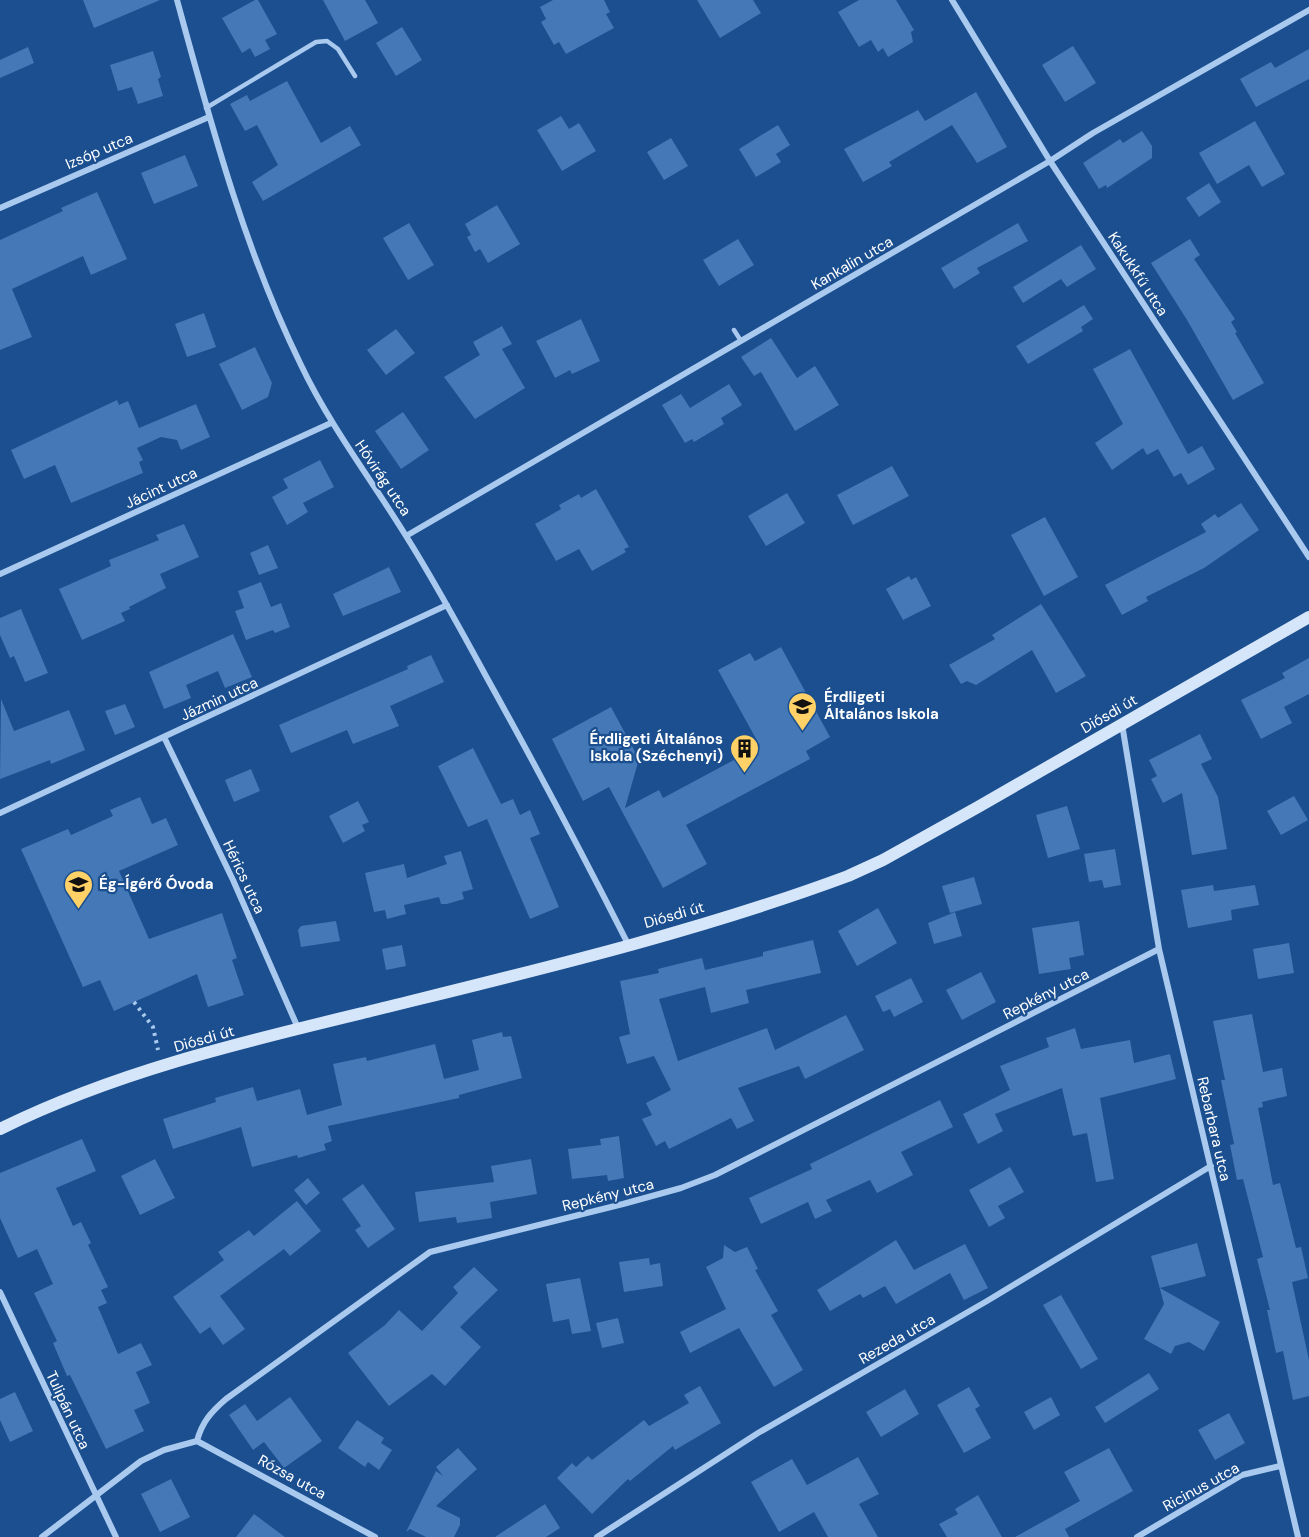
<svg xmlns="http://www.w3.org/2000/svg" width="1309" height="1537" viewBox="0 0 1309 1537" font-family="'DM Sans',sans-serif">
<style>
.building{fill:#4478b7}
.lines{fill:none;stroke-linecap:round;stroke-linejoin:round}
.path{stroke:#a9c9ee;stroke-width:4;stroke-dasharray:3 4.5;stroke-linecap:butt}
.lane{stroke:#a9c9ee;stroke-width:4.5}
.street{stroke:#a9c9ee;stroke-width:6}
.secondary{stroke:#d6e6fa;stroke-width:12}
.labels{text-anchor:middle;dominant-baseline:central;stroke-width:4.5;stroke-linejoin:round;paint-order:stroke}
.street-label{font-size:15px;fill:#fff;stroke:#1b4f8f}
.poi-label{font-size:15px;font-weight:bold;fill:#fff;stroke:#1b4f8f;text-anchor:start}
</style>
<rect width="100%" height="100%" fill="#1b4f8f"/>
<path class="building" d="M83,0H160L94,28Z
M255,0H258L277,34L265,40L270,49L255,57L250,48L242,53L222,18Z
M323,0H365L378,23L345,41Z
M553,0H604L610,12L606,14L614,28L566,54L559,42L554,45L541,22L546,19L540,7Z
M697,0H753L761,13L720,38Z
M859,0H896L914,30L911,32L913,42L888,57L883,48L878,52L871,40L859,47L838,12Z
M402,27L422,60L396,76L376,43Z
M1073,46L1096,83L1065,102L1042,65Z
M28,47L34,63L0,78V60Z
M1309,49V79L1256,107L1240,79L1271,62L1275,68Z
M153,51L161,77L158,79L163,96L138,104L132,87L118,91L110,65Z
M287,81L321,143L350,126L361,145L263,201L252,182L278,165L257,125L245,131L230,104L247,95L250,101Z
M976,92L1007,147L977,163L952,125L889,162L892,166L863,182L844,149L918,110L925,121Z
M561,116L569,129L579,123L596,151L562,171L537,130Z
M1255,121L1285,174L1262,187L1249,165L1217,184L1199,153Z
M778,125L790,145L776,154L781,162L756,177L739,149Z
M1142,131L1152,146V158L1107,188L1106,185L1099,189L1083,163L1120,139L1123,143Z
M671,138L688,166L664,180L647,152Z
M185,155L198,186L154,204L141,173Z
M1209,183L1221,202L1199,217L1186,198Z
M97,192L127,259L91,275L83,256L12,289L32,337L0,350V240L63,211L61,208Z
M497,205L520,244L488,263L480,249L475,252L467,237L471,235L465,224Z
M409,223L434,265L408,280L383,238Z
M1018,223L1028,241L977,268L980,273L954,289L941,268Z
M738,239L754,265L719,286L703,260Z
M1190,239L1200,255L1194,259L1235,319L1231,322L1237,332L1235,333L1264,383L1233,400L1187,320L1151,263Z
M1081,245L1096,269L1067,287L1061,279L1023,303L1013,287Z
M1084,305L1093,319L1081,327L1083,331L1028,364L1016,346Z
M204,313L216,347L187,357L175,324Z
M581,319L600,361L572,374L570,370L555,378L536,341Z
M502,326L512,344L502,349L525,388L475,419L444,377L480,355L473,342Z
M396,329L415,353L386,375L367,350Z
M771,338L797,378L815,366L839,405L795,431L761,372L754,376L741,357Z
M255,347L272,383L268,397L242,410L219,364Z
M1130,349L1188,454L1202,446L1215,469L1188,485L1181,473L1174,477L1158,449L1147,455L1143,448L1112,470L1095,443L1123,424L1093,369Z
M729,384L742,405L721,418L724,424L694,442L692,439L685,443L662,405L681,394L690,408Z
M117,400L119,405L128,401L139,428L196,404L210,437L181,450L177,440L161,437L137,448L143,460L139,462L143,473L71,503L55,465L24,479L11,450Z
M403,412L429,450L401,469L375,431Z
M320,460L334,487L303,503L308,512L287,525L272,497L288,488L283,479Z
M892,466L909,496L853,525L837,495Z
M596,489L629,547L624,549L626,552L592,571L579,549L556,561L535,524L561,509L559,505L579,494L581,498Z
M787,493L805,523L766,546L748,516Z
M1241,503L1259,530L1204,568L1146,597L1148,601L1122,615L1105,585L1206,532L1201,524L1215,514L1218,518Z
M1045,517L1078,577L1044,596L1011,535Z
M184,524L199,557L160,574L166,588L129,607L130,609L121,613L125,621L82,640L59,589L111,566L109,560L159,540L156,535Z
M268,545L278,568L259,575L250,553Z
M389,567L401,592L343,616L333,594Z
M909,576L911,580L916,577L931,606L903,620L886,589Z
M261,582L271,607L281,603L290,627L275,633L273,630L246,640L235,611L244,608L238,591Z
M1041,604L1086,676L1056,693L1032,650L976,685L967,681L961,684L949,665L995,639L992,635Z
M21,609L48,673L25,682L14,656L10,658L0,635V618Z
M233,634L252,677L225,688L218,671L186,685L191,698L164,709L149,672Z
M781,647L830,737L806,751L810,759L686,825L707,864L663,888L609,787L583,801L552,739L611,707L639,759L625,808L659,790L663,798L760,746L718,670L750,653L755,661Z
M431,655L444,682L390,706L399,726L353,744L347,730L291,753L279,725L408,669L407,666Z
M1309,658V694L1284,707L1292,723L1261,739L1241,700L1285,678L1282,673Z
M1,699L14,731L69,710L85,750L51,764L50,760L0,779Z
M125,704L135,727L115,735L105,711Z
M1200,734L1212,759L1201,764L1218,797L1227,849L1192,855L1182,793L1163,803L1151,779L1157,776L1149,760Z
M473,748L501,804L513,799L520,815L530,810L540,834L530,838L559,907L530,919L487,819L468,827L438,766Z
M251,769L260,791L234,802L225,780Z
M1294,796L1308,820L1281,835L1267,811Z
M140,797L152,824L166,818L178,845L119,871L149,939L222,913L237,958L232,960L244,995L208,1007L197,974L114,1011L100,980L83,987L21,849L68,829L71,835L113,816L110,810Z
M358,801L369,822L362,825L365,831L343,843L329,816Z
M1067,806L1080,849L1048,858L1036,815Z
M1115,849L1121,885L1104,888L1102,880L1089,882L1084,854Z
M461,851L473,889L462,892L464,899L447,904H441L439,897L404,905L406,914L387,919L385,910L374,912L365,873L404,864L407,878L447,864L444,856Z
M974,877L982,904L950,913L942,886Z
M1213,885L1214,891L1255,885L1259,905L1231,910L1232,920L1188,928L1181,890Z
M878,908L897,943L857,966L838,931Z
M955,912L962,936L934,944L928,923Z
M336,921L340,941L301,947L298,930L301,926Z
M1079,921L1084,955L1069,958L1071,969L1039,974L1032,928Z
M813,940L821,973L746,990L749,1003L711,1013L705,987L659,999L678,1061L767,1028L775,1050L846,1015L864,1050L805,1079L799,1066L738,1088L754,1121L737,1129L731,1118L669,1149L665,1141L656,1146L642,1119L652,1115L646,1103L671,1090L654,1056L627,1064L619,1037L630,1034L620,981L659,973L658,969L702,958L705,970L763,956V952Z
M1289,943L1294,973L1258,979L1253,949Z
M402,945L406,966L386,970L382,949Z
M981,972L996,1002L962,1020L946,990Z
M911,978L923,1002L894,1017L890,1009L883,1012L875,996Z
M1252,1014L1263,1072L1282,1068L1287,1096L1262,1102L1263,1107L1258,1108L1273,1185L1280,1183L1296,1248L1301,1247L1308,1278L1292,1282L1309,1360V1396L1293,1400L1283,1351L1276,1353L1267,1310H1270L1257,1259L1263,1257L1243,1179L1237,1180L1230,1145L1234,1144L1221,1080H1225L1213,1021Z
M1075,1028L1081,1049L1130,1040L1134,1063L1170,1054L1176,1079L1100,1098L1114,1179L1096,1182L1087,1133L1073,1136L1062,1088L995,1114L1003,1131L978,1144L963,1114L1010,1090L1000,1066L1049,1047L1046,1038Z
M502,1032L503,1037L511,1036L522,1078L459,1095V1098L328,1126L332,1141L324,1144L326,1150L298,1158L297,1155L252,1167L241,1127L173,1149L163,1119L216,1102L215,1098L253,1087L257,1101L300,1089L307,1115L342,1105L333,1064L366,1057L367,1061L435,1044L444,1079L479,1070L472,1040Z
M940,1100L953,1127L901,1152L913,1175L877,1193L870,1180L826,1200L832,1211L815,1219L808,1202L761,1224L749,1198L812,1169L810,1164Z
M619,1136L624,1178L608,1181L607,1175L572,1179L568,1149L601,1145L600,1139Z
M82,1139L96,1171L56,1188L73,1226L81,1222L91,1243L88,1245L108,1287L101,1290L107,1303L98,1307L118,1354L141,1343L152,1365L136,1372L150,1403L134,1410L144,1431L106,1449L70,1375L67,1376L53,1343L57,1341L34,1293L53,1284L37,1249L18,1258L0,1218V1173Z
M155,1159L175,1198L140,1215L121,1176Z
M531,1159L537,1194L490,1202L492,1218L457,1223L456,1217L419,1222L415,1192L494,1182L491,1166Z
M1010,1167L1024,1192L998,1206L1005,1218L989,1227L969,1190Z
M308,1178L320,1193L306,1205L294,1190Z
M363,1184L395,1229L368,1248L355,1230L361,1226L342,1199Z
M297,1201L321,1231L290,1256L284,1249L220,1296L245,1329L223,1345L210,1327L200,1334L173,1297L224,1260L218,1252L249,1230L254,1236Z
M896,1240L914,1270L965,1244L988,1288L964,1300L950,1273L896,1304L885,1286L863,1298L860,1294L830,1311L817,1290Z
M1197,1243L1206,1276L1160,1288L1220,1322L1204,1351L1189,1342L1175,1346L1171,1354L1144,1339L1164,1304L1151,1256Z
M724,1245L735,1252L747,1247L758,1269L755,1270L778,1311L771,1315L803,1370L774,1387L739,1328L690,1353L680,1332L726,1309L706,1267L723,1258Z
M649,1258L650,1265L660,1263L663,1286L624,1292L619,1262Z
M474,1267L498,1290L460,1327L481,1347L445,1386L432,1374L389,1406L348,1353L385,1325L399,1310L422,1331L458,1293L453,1287Z
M580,1278L591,1331L572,1334L569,1319L553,1322L546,1284Z
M1061,1295L1098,1359L1081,1369L1043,1305Z
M618,1318L624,1343L602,1348L596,1323Z
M1149,1373L1159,1389L1105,1423L1095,1407Z
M700,1386L721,1423L675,1450L673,1446L630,1481L628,1479L592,1514L557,1478L572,1463L576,1467L588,1456L592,1460L644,1420L649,1426L689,1403L684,1395Z
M969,1387L980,1406L975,1409L991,1438L964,1453L937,1405Z
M905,1389L919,1414L881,1437L866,1412Z
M15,1392L33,1431L10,1442L0,1420V1399Z
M290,1397L322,1441L284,1468L264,1442L253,1450L229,1415L245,1404L257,1421Z
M1051,1397L1060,1415L1034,1430L1024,1412Z
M1229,1413L1245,1443L1215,1460L1198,1430Z
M357,1420L384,1438L381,1443L392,1450L379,1470L368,1462L365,1467L338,1448Z
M458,1448L477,1469L436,1506L460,1518V1525L454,1537H426L410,1529L406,1532L436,1471L443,1476L436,1467Z
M1109,1448L1133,1491L1065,1529L1069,1537H1015L1080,1501L1064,1472Z
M858,1457L879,1494L859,1504L878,1537H828L814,1512L779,1532L751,1482L792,1459L807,1485Z
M171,1479L190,1517L160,1532L141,1494Z
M978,1495L1002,1537H947L939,1524L958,1514L955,1509Z
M545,1504L560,1528L546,1537H495Z
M254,1514L285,1537H236Z"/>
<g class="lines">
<path class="path" d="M134,1002L153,1027L158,1050"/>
<path class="lane" d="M206,108L316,42L327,41L338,49L355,76
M734,330L741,341"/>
<path class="street" d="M177,0C211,124 244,249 301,365C330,426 371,479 406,536C435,582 461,630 487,678C536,766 583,855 628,944
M952,0L1050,161L1309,557
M0,208L209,117
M406,536L1050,161L1093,133L1309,10
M0,574L331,423
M1122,724L1159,949L1298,1537
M164,737L233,880L298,1028
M0,813L447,605
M0,1292L116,1537
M197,1441C202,1422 211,1412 226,1399L430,1252L623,1204L681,1188L715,1175L1159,949
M197,1441L375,1537
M42,1537L141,1461L164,1450L197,1441
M597,1537L758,1433L987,1301L1211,1166
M1137,1537L1242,1475L1280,1466"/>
<path class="secondary" d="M0,1129C115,1072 242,1042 367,1012C528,972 692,934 848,876L883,860L978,807L1309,617"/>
</g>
<defs>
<symbol id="school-pin" viewBox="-11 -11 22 30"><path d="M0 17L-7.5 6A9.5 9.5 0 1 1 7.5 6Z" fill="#ffd166" stroke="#1b4f8f"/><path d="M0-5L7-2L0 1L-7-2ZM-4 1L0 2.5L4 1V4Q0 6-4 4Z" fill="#111"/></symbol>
<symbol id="building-pin" viewBox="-11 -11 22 30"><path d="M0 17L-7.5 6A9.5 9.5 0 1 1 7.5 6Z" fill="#ffd166" stroke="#1b4f8f"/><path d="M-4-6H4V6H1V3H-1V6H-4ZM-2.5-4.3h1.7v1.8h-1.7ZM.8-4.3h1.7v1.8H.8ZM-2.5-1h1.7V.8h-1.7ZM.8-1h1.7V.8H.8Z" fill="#111"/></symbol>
</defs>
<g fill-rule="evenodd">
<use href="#school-pin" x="786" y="690" width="33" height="45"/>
<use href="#building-pin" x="728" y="732" width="33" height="45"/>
<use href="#school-pin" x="62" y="868" width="33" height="45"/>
</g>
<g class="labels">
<g class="street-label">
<text transform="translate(99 151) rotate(-23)">Izsóp utca</text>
<text transform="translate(852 263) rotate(-30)">Kankalin utca</text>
<text transform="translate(1138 274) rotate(57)">Kakukkfű utca</text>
<text transform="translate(383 478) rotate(56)">Hóvirág utca</text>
<text transform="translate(161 488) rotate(-25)">Jácint utca</text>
<text transform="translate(219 699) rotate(-25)">Jázmin utca</text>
<text transform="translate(1109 714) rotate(-30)">Diósdi út</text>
<text transform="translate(244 877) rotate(65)">Hérics utca</text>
<text transform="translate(674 915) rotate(-16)">Diósdi út</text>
<text transform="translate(1046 994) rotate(-27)">Repkény utca</text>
<text transform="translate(204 1039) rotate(-16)">Diósdi út</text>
<text transform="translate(1214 1129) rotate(77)">Rebarbara utca</text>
<text transform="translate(608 1195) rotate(-14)">Repkény utca</text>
<text transform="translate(897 1339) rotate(-30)">Rezeda utca</text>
<text transform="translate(68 1410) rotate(65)">Tulipán utca</text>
<text transform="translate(292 1477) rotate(29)">Rózsa utca</text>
<text transform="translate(1201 1487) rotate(-29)">Ricinus utca</text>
</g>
<g class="poi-label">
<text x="824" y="697">Érdligeti<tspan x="824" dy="17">Általános Iskola</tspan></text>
<text x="723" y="739" text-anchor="end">Érdligeti Általános<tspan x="723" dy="17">Iskola (Széchenyi)</tspan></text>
<text x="99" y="884">Ég-Ígérő Óvoda</text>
</g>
</g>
</svg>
